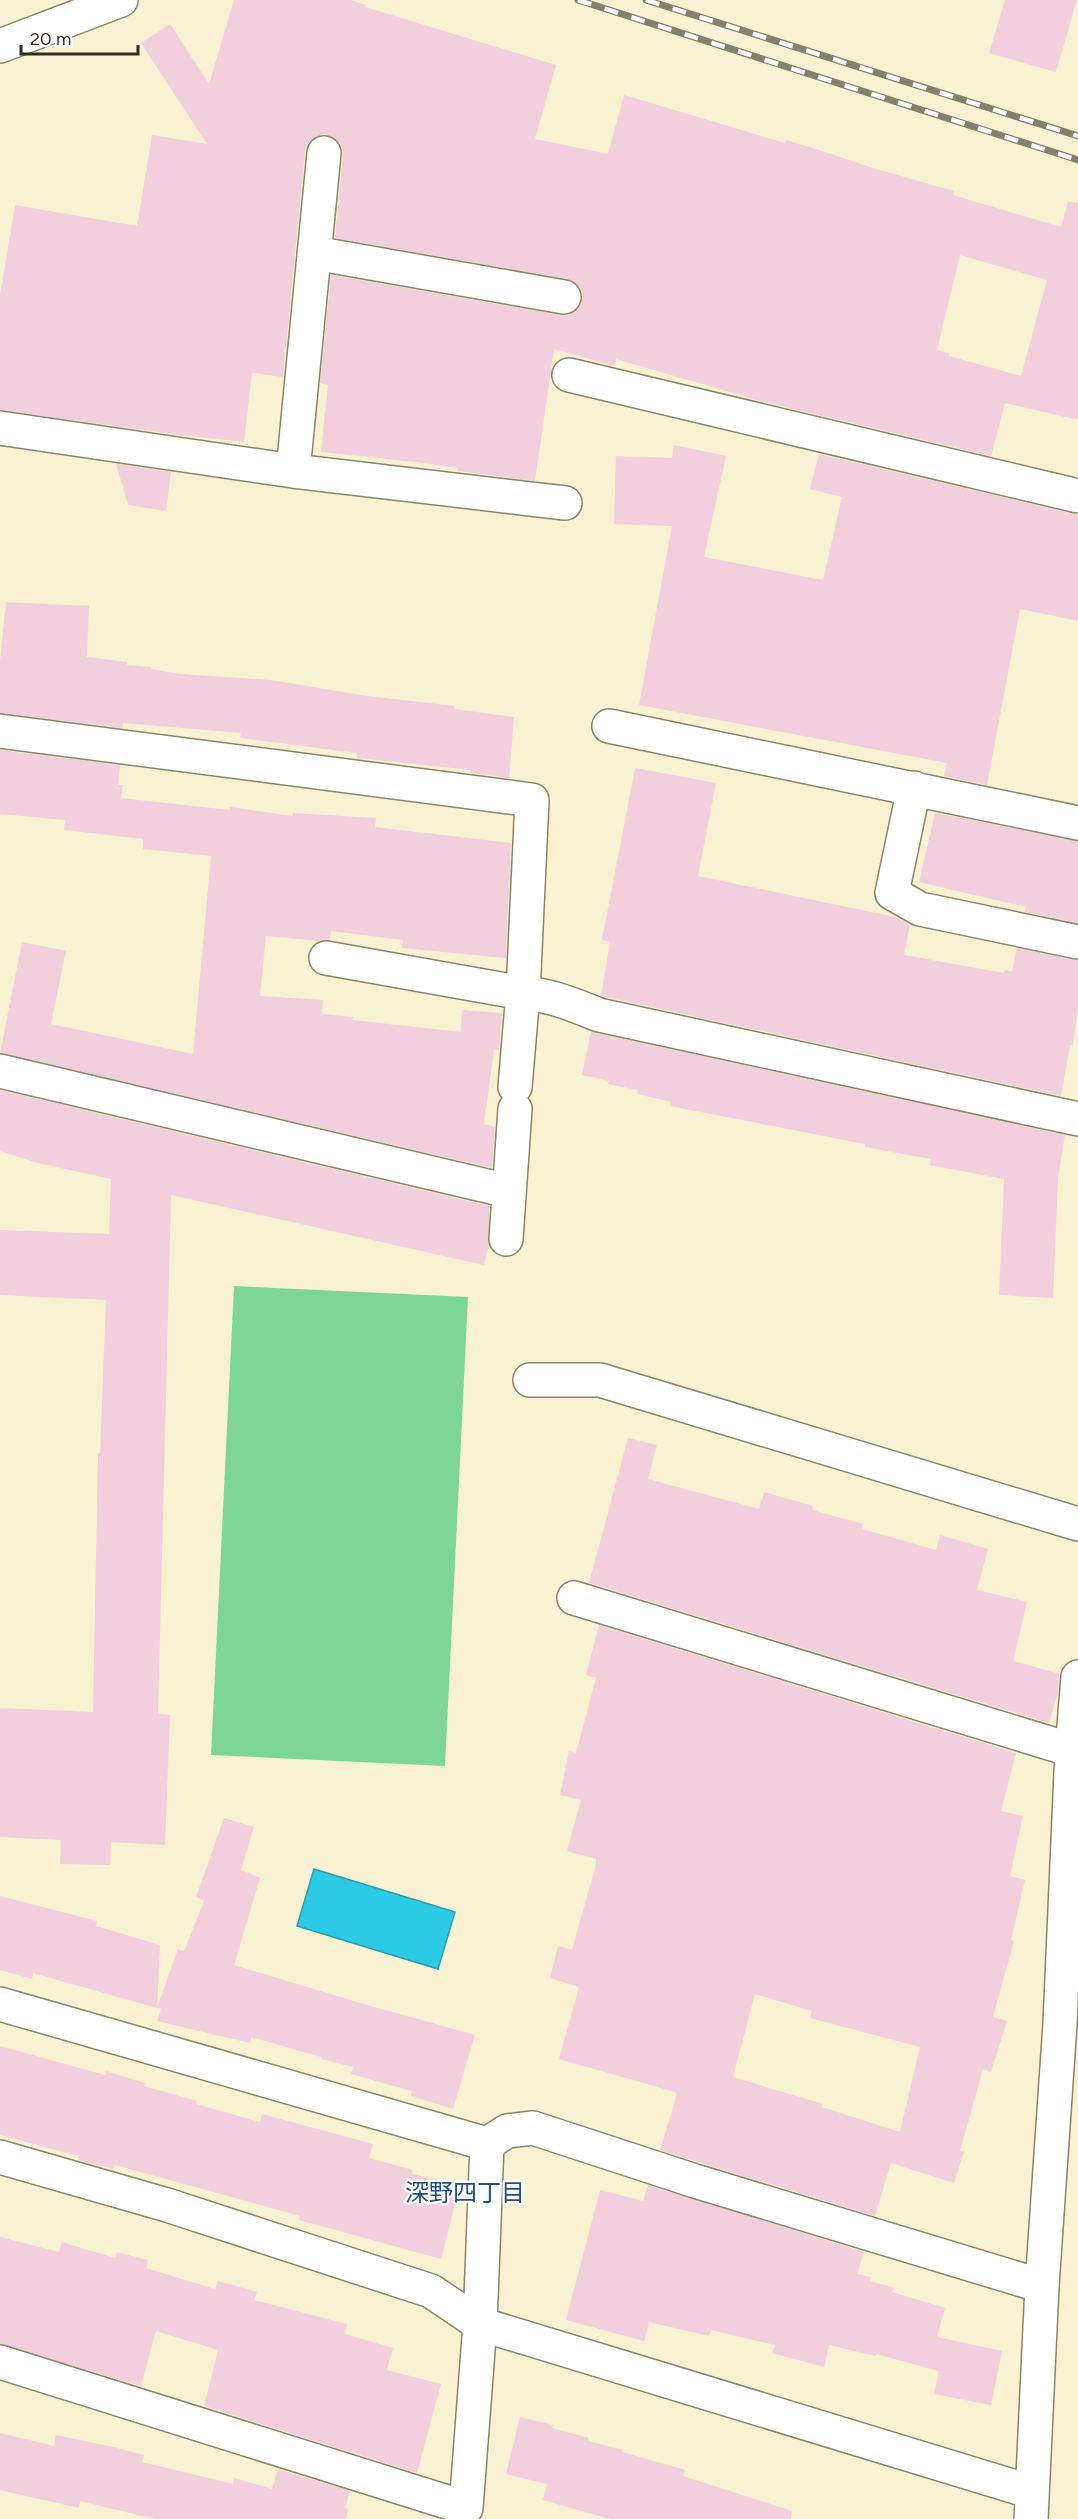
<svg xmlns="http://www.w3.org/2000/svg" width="1078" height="2519" viewBox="0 0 1078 2519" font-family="Figtree,'Noto Sans JP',sans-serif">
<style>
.green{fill:#7dd697}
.water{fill:#2ccbe5;stroke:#2d9caa;stroke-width:1.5}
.building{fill:#f1cfdc;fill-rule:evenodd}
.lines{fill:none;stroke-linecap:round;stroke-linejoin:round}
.street-casing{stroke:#8a8568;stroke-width:36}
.secondary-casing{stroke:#8a8568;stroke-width:36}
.street{stroke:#fff;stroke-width:33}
.secondary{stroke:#fff;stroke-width:33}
.rail-casing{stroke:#85806c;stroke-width:7}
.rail{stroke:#fefefe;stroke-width:4.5;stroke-dasharray:14;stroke-linecap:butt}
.labels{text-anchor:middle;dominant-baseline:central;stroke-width:4.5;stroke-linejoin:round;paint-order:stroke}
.neighbourhood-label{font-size:24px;fill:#1d4f82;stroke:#fefefe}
</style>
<rect width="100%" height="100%" fill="#f8f2d2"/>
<path class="green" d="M234,1286L468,1297L445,1766L211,1755Z"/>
<path class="water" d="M314,1869L455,1912L438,1969L297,1926Z"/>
<path class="building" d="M234,0H350L366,5L365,7L556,65L535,139L608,154L624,95L785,143L786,140L816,149L873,168L954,191L953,195L1061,227L1068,202L1078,203V420L1005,403L991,456L764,402L616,359L614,366L554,349L535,481L458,471V468L416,462L321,452L328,385L320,383L331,275L561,315H570L578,309L582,300V291L576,283L567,279L335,238L343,154L341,146L335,138L325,134L317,136L309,142L305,151L283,377L252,373L244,442L180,435L0,410V295L15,205L137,226L152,135L207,144L141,43L170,24L209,84ZM960,255L1047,280L1021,376L949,356V353L937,350Z
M1005,0H1077L1056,72L989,53Z
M674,445L726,456L704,557L823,580L842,497L810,489L819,454L1078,515V621L1020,609L987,785L944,776L947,763L639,705L672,526L614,524L616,456L672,458Z
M116,464L171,472L166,511L128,505Z
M6,602L89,606L87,657L127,662V665L151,667V669L180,674L271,680L367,696L454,706V709L514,717L509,778L471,773V770L357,758V753L240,738L241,733L123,723L122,728L0,713V661Z
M0,750L120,765L118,785H123L121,798L230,810V807L293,816V813L376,818L375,827L511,843L506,958L402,948L403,940L331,931L330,940L319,941L266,936L260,996L323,1000L322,1014L353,1017L352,1020L461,1032L462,1010L502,1013L499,1050H494L484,1124L495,1127L492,1168L0,1053L22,942L66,951L51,1024L193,1054L211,856L143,849V839L64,830L65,820L0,814Z
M635,768L716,783L698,876L895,917L910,925L904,955L1004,973L1005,970L1012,972L1017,948L1078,960V1007L1073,1045H1070L1061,1096L601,996L610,942L602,940Z
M935,813L1078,841V923L1025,912L1026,907L919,882Z
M591,1032L1065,1135L1058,1177L1053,1298L999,1295L1004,1179L930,1165L931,1159L865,1147V1144L670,1106L671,1102L637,1094L638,1090L608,1084L609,1081L582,1075Z
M0,1090L489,1206V1244L484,1265L171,1195L158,1714L170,1715L165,1845L111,1842L110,1865L60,1864L61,1840L0,1837V1708L93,1712L98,1453H100L106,1300L0,1295V1230L109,1234L111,1179L38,1163L0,1151Z
M628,1438L657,1445L648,1479L759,1509L764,1492L813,1506L812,1510L863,1524L862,1529L936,1550L940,1535L988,1549L977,1590L1027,1602L1013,1661L1060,1674L1058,1692L1049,1723L589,1583Z
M599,1625L1016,1753L1001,1811L1023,1816L1010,1876L1025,1880L1011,1940L1014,1941L993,2017L1007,2021L991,2072L983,2069L960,2151L964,2152L954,2183L891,2163L875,2216L701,2163L660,2150L677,2094L675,2092L559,2059L579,1987L550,1978L558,1946L572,1950L596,1864V1859L567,1851L581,1800L560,1795L569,1751L576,1753L596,1678L586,1675ZM755,1994L812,2011L810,2018L920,2047L900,2132L822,2107L823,2104L733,2077Z
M224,1818L254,1827L241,1870L260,1878L234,1965L360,2003L475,2035L453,2109L411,2096L412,2091L351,2074L353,2067L321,2059V2057L251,2037L250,2043L157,2021L161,2009L157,2008L178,1949L184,1951L204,1901L196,1897Z
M0,1896L97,1921L96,1926L160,1945L157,2008L33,1973L32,1979L0,1970Z
M0,2046L105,2075L106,2071L145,2083L144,2086L197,2101L196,2104L260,2122L262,2114L373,2144L369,2158L413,2170L412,2174L460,2185L441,2259L299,2220L300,2216L115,2165L113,2169L78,2160L79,2156L0,2135Z
M648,2185L864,2252L857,2274L871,2277L870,2281L894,2288L892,2292L945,2308L937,2337L1002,2351L991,2405L934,2394L939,2371L876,2354V2356L829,2345L824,2367L772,2353L775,2345L711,2330L709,2336L649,2322L644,2341L566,2320L600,2190L643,2201Z
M0,2237L59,2252L62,2242L115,2258L117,2252L148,2260L146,2268L215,2289L218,2281L257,2292L254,2300L347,2324L345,2334L393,2348L387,2370L441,2384L417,2473L204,2406L218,2350L156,2331L141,2386L0,2344Z
M520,2417L553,2425L552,2428L589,2438L588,2441L623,2450L622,2452L685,2470L683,2476L792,2511L791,2519H610L543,2500L547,2484L506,2474Z
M0,2433L54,2446L56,2435L113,2447L144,2455L142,2462L233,2484L234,2478L272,2489L278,2469L350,2491L345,2508L348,2509L346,2519H154L80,2501L79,2508L0,2490Z"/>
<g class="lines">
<defs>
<path id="street" d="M0,46L121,0
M314,253L564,297
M569,375L1078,496
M0,428L293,471L565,503
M293,471L324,153
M609,726L1078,823
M0,731L532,800L523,993L515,1087
M914,788L892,893L920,909L1078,942
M326,958L523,993C551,995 574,1005 599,1015L1078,1119
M0,1071L508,1191
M506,1239L515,1109
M530,1380H600L1078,1524
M574,1598L1072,1750
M0,2004L487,2144L507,2131L533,2128L695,2181L1042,2286
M0,2362L466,2508L480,2324L487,2144"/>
<path id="secondary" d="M0,2157L167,2205L431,2291L480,2324L1032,2492
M1031,2519L1042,2286L1060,2024L1072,1750L1078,1677"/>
</defs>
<use href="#street" class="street-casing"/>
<use href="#secondary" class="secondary-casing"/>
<use href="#street" class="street"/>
<use href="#secondary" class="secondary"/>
<defs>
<path id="rail" d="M578,0L1078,160
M646,0L1078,136"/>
</defs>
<use href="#rail" class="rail-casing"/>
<use href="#rail" class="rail"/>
</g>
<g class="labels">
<g class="neighbourhood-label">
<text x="465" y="2192">深野四丁目</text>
</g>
</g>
<path d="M21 45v9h117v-9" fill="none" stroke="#302d21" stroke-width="3"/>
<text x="30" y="45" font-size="18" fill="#302d21" stroke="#fefefe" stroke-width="4.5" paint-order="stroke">20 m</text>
</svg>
